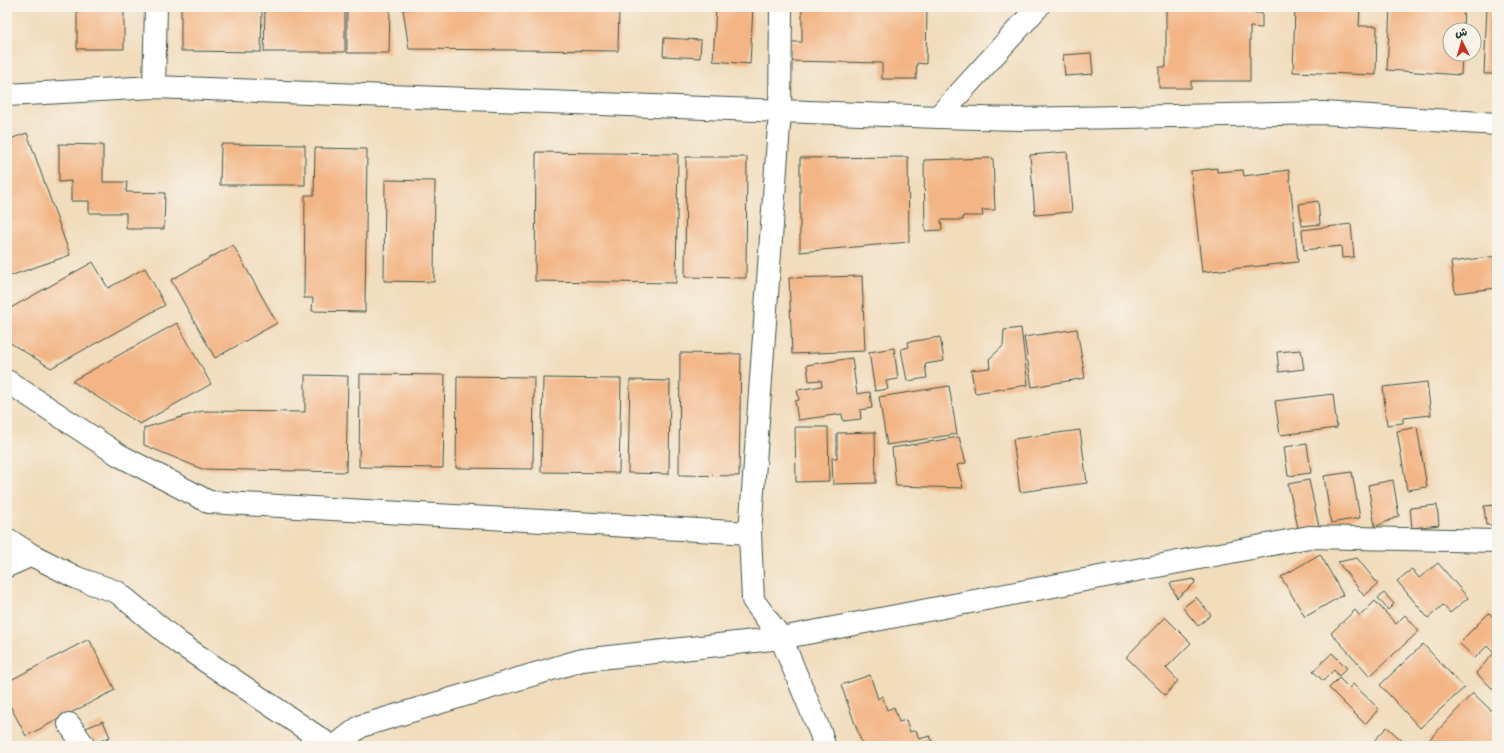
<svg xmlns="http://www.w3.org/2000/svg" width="1504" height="753" font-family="Mali,'Playpen Sans Arabic',sans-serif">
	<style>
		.building { fill: #f3b585 }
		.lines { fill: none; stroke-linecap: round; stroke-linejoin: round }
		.minor-casing { stroke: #3e5548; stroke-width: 24 }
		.minor { stroke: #fff; stroke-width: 22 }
	</style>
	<rect width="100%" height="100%" fill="#f7f3e8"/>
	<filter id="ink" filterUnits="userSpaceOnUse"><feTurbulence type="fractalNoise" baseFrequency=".025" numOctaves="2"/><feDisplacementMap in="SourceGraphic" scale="8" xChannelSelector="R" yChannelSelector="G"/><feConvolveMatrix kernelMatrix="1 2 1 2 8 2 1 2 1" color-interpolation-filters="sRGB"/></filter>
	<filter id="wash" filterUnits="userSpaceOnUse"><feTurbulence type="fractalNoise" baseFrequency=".012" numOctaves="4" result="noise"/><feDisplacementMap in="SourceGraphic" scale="16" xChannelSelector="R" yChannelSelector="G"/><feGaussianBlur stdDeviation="0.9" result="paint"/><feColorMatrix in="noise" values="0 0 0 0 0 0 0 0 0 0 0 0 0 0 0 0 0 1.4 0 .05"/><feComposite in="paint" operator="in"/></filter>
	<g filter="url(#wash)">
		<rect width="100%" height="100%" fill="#f1dcbc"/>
		<g id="blocks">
			<path class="building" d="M 77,7 L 124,7 L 124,49 L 77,49 Z
				M 181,7 L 262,7 L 261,52 L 181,51 Z
				M 265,7 L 345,7 L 345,52 L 264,52 Z
				M 347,7 L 390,7 L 389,53 L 347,53 Z
				M 424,7 L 619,7 L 618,51 L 409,49 L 403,10 Z
				M 716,7 L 753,7 L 750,64 L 713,61 Z
				M 802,7 L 927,7 L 926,64 L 917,63 L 916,79 L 882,79 L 882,63 L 790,61 L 790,42 L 802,42 Z
				M 1166,7 L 1250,7 L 1250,13 L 1262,13 L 1262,28 L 1250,27 L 1250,81 L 1191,81 L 1191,88 L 1159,88 L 1159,67 L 1166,67 Z
				M 1295,7 L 1360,7 L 1359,26 L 1377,26 L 1376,75 L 1293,72 Z
				M 1390,7 L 1464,7 L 1463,30 L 1450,30 L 1450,54 L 1462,54 L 1461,75 L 1387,70 Z
				M 1487,7 L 1497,7 L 1497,74 L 1484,74 Z
				M 664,38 L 701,40 L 700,58 L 663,56 Z
				M 1091,53 L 1093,74 L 1065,76 L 1063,55 Z
				M 27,133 L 70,255 L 7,277 L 7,140 Z
				M 59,144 L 103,145 L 103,182 L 127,182 L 126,192 L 165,193 L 164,229 L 126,229 L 126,213 L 89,213 L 89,201 L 71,201 L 71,181 L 59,182 Z
				M 221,144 L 305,145 L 305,185 L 220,185 Z
				M 315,148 L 367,149 L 365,312 L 312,311 L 313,298 L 304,298 L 305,195 L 314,195 Z
				M 536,152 L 678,154 L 676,283 L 535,281 Z
				M 1067,152 L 1072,212 L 1035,215 L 1030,155 Z
				M 686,157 L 747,157 L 746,278 L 685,277 Z
				M 908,157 L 909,242 L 800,252 L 800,158 Z
				M 993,158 L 995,210 L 982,210 L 983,216 L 963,216 L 963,220 L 941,220 L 942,230 L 925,231 L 924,160 Z
				M 1217,168 L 1217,172 L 1243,170 L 1244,176 L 1289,170 L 1298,262 L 1202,272 L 1191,171 Z
				M 385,180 L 435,181 L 434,282 L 384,281 Z
				M 1318,201 L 1320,224 L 1302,226 L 1299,204 Z
				M 1351,224 L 1354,257 L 1342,258 L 1341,246 L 1304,250 L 1302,230 Z
				M 233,245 L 277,323 L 215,358 L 171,280 Z
				M 1497,256 L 1497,288 L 1455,293 L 1451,262 Z
				M 93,262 L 108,288 L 145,268 L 165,305 L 51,368 L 7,341 L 7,310 Z
				M 862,276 L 865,351 L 792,354 L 789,278 Z
				M 177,323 L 211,384 L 140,424 L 72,381 Z
				M 1021,328 L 1028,385 L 975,393 L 971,370 L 990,368 L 989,359 L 1003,346 L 1004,330 Z
				M 1077,329 L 1085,378 L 1032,387 L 1024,337 Z
				M 940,337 L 944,361 L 925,364 L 927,378 L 907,381 L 901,349 L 909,347 L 908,342 Z
				M 894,348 L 898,379 L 886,381 L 888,389 L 875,391 L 869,352 Z
				M 1301,350 L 1304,369 L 1279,372 L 1277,352 Z
				M 680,353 L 741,354 L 739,476 L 679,475 Z
				M 852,358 L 857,394 L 870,392 L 872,408 L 860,410 L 861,419 L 843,421 L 842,414 L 798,420 L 795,401 L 799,400 L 797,390 L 822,386 L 821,380 L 809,381 L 807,365 Z
				M 360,374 L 445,375 L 443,468 L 359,467 Z
				M 305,375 L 348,376 L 346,472 L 202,469 L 144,445 L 144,428 L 202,411 L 305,412 Z
				M 457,376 L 534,377 L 533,469 L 456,468 Z
				M 543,378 L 621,379 L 619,473 L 541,472 Z
				M 630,380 L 670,381 L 669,474 L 628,473 Z
				M 1427,382 L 1431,415 L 1403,418 L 1403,423 L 1387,425 L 1383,387 Z
				M 949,386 L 957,434 L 887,445 L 879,397 Z
				M 1333,394 L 1337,428 L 1280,435 L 1275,401 Z
				M 795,427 L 828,427 L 829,481 L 796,482 Z
				M 1417,427 L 1427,487 L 1407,490 L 1397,431 Z
				M 1080,430 L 1087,483 L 1020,492 L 1013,439 Z
				M 875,432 L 876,483 L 833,484 L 832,458 L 837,458 L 837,433 Z
				M 959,437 L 966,463 L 957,465 L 963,488 L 896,486 L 892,448 Z
				M 1307,444 L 1311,473 L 1288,476 L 1284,447 Z
				M 1352,472 L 1360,518 L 1331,523 L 1324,476 Z
				M 1309,480 L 1319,527 L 1299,532 L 1288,484 Z
				M 1393,480 L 1399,516 L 1375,527 L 1368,485 Z
				M 1437,505 L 1439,525 L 1412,528 L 1410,508 Z
				M 1495,505 L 1497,525 L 1486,525 L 1484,506 Z
				M 1320,554 L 1343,595 L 1305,617 L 1281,577 Z
				M 1357,558 L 1378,584 L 1364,596 L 1338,562 Z
				M 1438,563 L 1468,598 L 1450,613 L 1443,605 L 1428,618 L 1397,581 L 1412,569 L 1419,578 Z
				M 1194,579 L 1195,583 L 1177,598 L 1170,583 Z
				M 1384,593 L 1394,604 L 1388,610 L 1378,598 Z
				M 1196,597 L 1211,615 L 1198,626 L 1183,608 Z
				M 1375,601 L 1396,624 L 1405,615 L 1419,631 L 1370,676 L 1331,633 L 1355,610 L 1360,616 Z
				M 1489,613 L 1497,621 L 1497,693 L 1476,673 L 1494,653 L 1487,646 L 1475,658 L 1459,643 Z
				M 1165,617 L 1191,643 L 1166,668 L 1178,681 L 1165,695 L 1126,657 Z
				M 89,639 L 115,690 L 26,736 L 7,700 L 7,682 Z
				M 1423,644 L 1464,688 L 1420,728 L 1380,685 Z
				M 1332,653 L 1347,668 L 1339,676 L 1334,670 L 1323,681 L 1313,671 Z
				M 870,675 L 878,699 L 882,696 L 887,710 L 894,707 L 899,722 L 906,720 L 910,732 L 916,730 L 919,739 L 930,736 L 933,746 L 863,746 L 841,685 Z
				M 1339,678 L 1349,688 L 1353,684 L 1379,709 L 1365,724 L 1329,688 Z
				M 1473,693 L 1497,716 L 1497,746 L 1433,746 L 1428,741 Z
				M 103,721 L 110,737 L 93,744 L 86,728 Z
				M 1387,727 L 1408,746 L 1369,746 Z"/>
		</g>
	</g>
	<g filter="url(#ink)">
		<use href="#blocks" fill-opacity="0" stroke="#3e5548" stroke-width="1"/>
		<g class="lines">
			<defs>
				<path id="minor" d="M 781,7 L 780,112 L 750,533 L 753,600 L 781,638 L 821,734 L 824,746
					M 154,87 L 156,7
					M 7,95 L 154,87 L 938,117 L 1019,119 L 1323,113 L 1497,124
					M 938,117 L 1038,7
					M 7,381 L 119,455 L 209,502 L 750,533
					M 7,539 L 32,555 L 77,578 L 117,592 L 179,643 L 331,746
					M 7,566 L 32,555
					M 69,724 L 84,746
					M 335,746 L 361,726 L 582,660 L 781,638 L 1309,537 L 1497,541"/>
			</defs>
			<use href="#minor" class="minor-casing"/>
			<use href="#minor" class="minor"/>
		</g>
	</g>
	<rect width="1504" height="753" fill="none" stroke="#f7f3e8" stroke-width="24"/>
	<g transform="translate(1462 42) rotate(355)"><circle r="19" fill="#f7f3e8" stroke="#a1aaa0"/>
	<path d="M0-3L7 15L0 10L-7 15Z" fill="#c8321e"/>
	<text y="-6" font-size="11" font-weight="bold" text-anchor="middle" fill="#1f3d34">ش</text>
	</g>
</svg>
